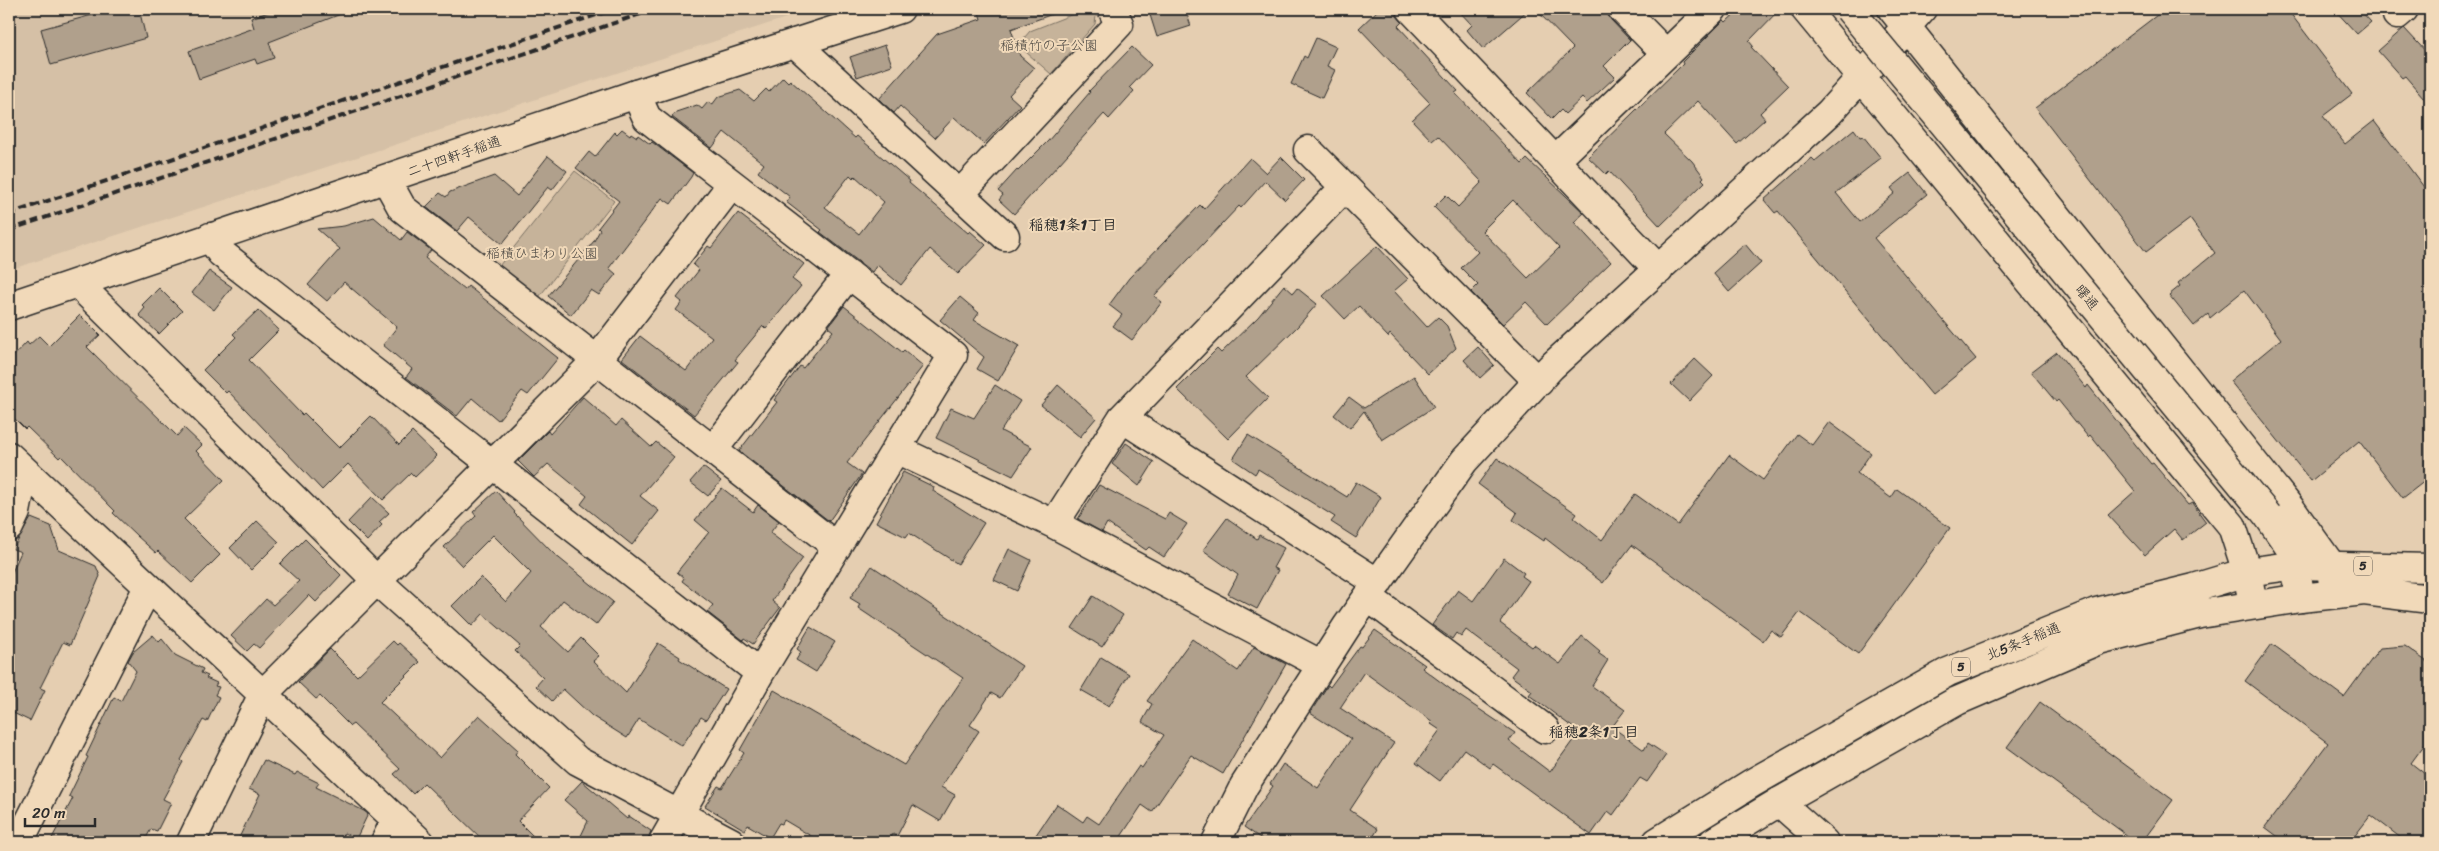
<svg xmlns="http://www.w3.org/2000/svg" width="2439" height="851" font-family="Sriracha,'Klee One',sans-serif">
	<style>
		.built { fill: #d5c0a6 }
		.green { fill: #c6b39a; stroke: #786f62 }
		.building { fill: #b0a08c; stroke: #2b2b2b; fill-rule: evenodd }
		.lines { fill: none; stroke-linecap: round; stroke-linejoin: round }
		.street-casing { stroke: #2b2b2b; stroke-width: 31 }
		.secondary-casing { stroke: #2b2b2b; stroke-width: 31 }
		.highway-casing { stroke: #2b2b2b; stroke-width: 31 }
		.street { stroke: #f1d9b9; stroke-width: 28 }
		.secondary { stroke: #f1d9b9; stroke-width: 28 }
		.highway { stroke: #f1d9b9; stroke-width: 28 }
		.rail { stroke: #2b2b2b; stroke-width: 4; stroke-dasharray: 8 4; stroke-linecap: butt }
		.secondary-bridge-casing { stroke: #2b2b2b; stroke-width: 31; stroke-linecap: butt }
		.secondary-bridge { stroke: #f1d9b9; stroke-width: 28 }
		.labels { text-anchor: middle; stroke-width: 4; stroke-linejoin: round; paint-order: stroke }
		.shield { fill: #f1d9b9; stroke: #665f56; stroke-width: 1 }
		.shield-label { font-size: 12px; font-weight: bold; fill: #2b2b2b }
		.park-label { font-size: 14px; fill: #4a4641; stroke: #f1d9b9 }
		.street-label { font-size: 14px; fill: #2b2b2b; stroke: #f1d9b9 }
		.neighbourhood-label { font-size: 15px; font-weight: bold; fill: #2b2b2b; stroke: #f1d9b9 }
	</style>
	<rect width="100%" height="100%" fill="#e5ceb1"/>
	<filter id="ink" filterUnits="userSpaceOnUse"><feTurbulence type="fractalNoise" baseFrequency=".02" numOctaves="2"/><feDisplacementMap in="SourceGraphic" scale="10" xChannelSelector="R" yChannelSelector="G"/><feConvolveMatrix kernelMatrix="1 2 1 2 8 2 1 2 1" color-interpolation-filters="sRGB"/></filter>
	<g filter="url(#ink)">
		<path class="built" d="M 9,9 L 814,9 L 9,270 Z"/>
		<path class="green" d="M 1086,9 L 1093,9 L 1096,16 L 1095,24 L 1051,74 L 1018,45 L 1030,31 Z
			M 575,171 L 614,201 L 539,297 L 499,266 Z"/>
		<path class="building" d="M 114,9 L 139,9 L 146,38 L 51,65 L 41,29 Z
			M 277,9 L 351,10 L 269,42 L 274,58 L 257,64 L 255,59 L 199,79 L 189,51 L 254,28 L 251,18 Z
			M 978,9 L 1060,9 L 1061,11 L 1011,29 L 1020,56 L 1034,68 L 1009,95 L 1020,105 L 984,144 L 954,117 L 935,138 L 900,106 L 894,113 L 879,99 L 937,34 L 981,19 Z
			M 1170,9 L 1185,9 L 1191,26 L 1157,37 L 1150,15 Z
			M 1379,9 L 1391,9 L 1402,22 L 1398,26 L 1458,91 L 1455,93 L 1522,164 L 1527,159 L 1584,213 L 1574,222 L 1611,262 L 1547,324 L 1526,302 L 1503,324 L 1471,292 L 1478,285 L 1461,268 L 1478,252 L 1434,207 L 1446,195 L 1458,207 L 1482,182 L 1438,136 L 1432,141 L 1412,120 L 1430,103 L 1359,28 ZM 1513,200 L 1559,248 L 1528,278 L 1482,231 Z
			M 1457,9 L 1529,9 L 1483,49 L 1467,30 L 1472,25 Z
			M 1535,9 L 1604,9 L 1611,20 L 1630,40 L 1604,66 L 1615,77 L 1587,103 L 1582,98 L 1565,114 L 1561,110 L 1552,119 L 1527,93 L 1573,48 Z
			M 1740,9 L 1780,9 L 1749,41 L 1753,46 L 1751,47 L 1788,86 L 1760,113 L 1765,119 L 1737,144 L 1698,101 L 1664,134 L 1692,161 L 1704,177 L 1702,179 L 1705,182 L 1660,226 L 1609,171 L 1606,174 L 1588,157 L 1683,64 L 1682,62 L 1724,20 L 1726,22 Z
			M 2165,9 L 2287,9 L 2352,94 L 2323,116 L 2345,144 L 2374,121 L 2430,195 L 2430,477 L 2403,498 L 2359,441 L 2311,481 L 2230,381 L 2281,339 L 2244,290 L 2210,318 L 2208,314 L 2194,326 L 2169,295 L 2180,286 L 2178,283 L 2215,253 L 2190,219 L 2146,252 L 2035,108 Z
			M 2334,9 L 2359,9 L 2371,22 L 2357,34 Z
			M 2404,28 L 2430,56 L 2430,105 L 2405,76 L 2402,78 L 2378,51 Z
			M 1316,38 L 1336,47 L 1327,66 L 1335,70 L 1322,98 L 1291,84 L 1304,56 L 1307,58 Z
			M 885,45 L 892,65 L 857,77 L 850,57 Z
			M 1132,47 L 1151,65 L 1130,87 L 1134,91 L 1109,119 L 1104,114 L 1014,214 L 999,200 L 1003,195 L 998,191 L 1017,170 L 1018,171 L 1048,141 L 1090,92 L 1089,91 Z
			M 783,77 L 788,82 L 790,80 L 855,138 L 857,136 L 910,181 L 909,183 L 968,233 L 970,231 L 986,245 L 958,274 L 930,249 L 901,285 L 877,265 L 872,272 L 820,232 L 822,230 L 786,202 L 790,197 L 758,172 L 764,164 L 724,132 L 712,148 L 672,117 L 676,112 L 697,105 L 702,109 L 708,102 L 712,105 L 718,97 L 740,90 L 754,101 L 766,89 L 769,92 ZM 850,175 L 853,178 L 855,176 L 884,202 L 859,234 L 825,207 Z
			M 622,129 L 630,135 L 631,133 L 637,137 L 638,135 L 650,144 L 652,142 L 693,173 L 691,177 L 671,204 L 662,198 L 609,268 L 616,274 L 599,295 L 591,290 L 571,315 L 548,296 L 594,241 L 600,230 L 598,228 L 619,201 L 576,168 L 589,152 L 595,157 L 615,132 L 617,134 Z
			M 1854,129 L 1860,137 L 1863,136 L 1881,158 L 1836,193 L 1860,222 L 1895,193 L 1891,188 L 1910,173 L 1927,194 L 1874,238 L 1976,359 L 1932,395 L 1778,211 L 1775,213 L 1764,200 L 1812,158 L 1815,161 Z
			M 548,156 L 567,171 L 552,190 L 548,187 L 502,244 L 469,217 L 457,231 L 426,207 L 440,193 L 446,197 L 450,192 L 494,176 L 517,196 Z
			M 1281,157 L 1304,180 L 1285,200 L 1265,181 L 1241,208 L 1239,206 L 1154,296 L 1162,302 L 1132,340 L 1113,326 L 1122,315 L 1109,305 L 1129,278 L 1200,205 L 1204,209 L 1250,158 L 1266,173 Z
			M 738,213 L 804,264 L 792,279 L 801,286 L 766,329 L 763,326 L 735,360 L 738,362 L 694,415 L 622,359 L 640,336 L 686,371 L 712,337 L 676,310 L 682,302 L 677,298 L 699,270 L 693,265 L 708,246 L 711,248 Z
			M 374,217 L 401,240 L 407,232 L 431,250 L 425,258 L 465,290 L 468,286 L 558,358 L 528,395 L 522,391 L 498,420 L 472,398 L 457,416 L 406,377 L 412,369 L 383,345 L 397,327 L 344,282 L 327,301 L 308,285 L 340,249 L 317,229 L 344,226 Z
			M 1745,244 L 1761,263 L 1729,292 L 1713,273 Z
			M 1377,246 L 1408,279 L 1394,291 L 1427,327 L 1438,317 L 1447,326 L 1456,348 L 1428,374 L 1390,334 L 1388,337 L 1359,306 L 1345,319 L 1323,296 Z
			M 209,271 L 232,287 L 214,310 L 192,293 Z
			M 1284,285 L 1293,293 L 1297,288 L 1317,304 L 1298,326 L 1246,377 L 1268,398 L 1228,439 L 1177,389 L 1217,349 L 1221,353 L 1258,317 Z
			M 159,288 L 182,311 L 159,334 L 139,315 L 145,308 L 142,305 Z
			M 960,297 L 979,313 L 974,320 L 1019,346 L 998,381 L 977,369 L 984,357 L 940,320 Z
			M 844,306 L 902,352 L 904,350 L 923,366 L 847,463 L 862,474 L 829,521 L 739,451 L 777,402 L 774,400 L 800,366 L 803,368 L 833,331 L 828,327 Z
			M 258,310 L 279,330 L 249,360 L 302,415 L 304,413 L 339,448 L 371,416 L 399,445 L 412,432 L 437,456 L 415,477 L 411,473 L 383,500 L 348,464 L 322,490 L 228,391 L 226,393 L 203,370 L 236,337 L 233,334 Z
			M 80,315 L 100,335 L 87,347 L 177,436 L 184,428 L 202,445 L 196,451 L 224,480 L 184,519 L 220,555 L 192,583 L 158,551 L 156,553 L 137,536 L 113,513 L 115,511 L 61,456 L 59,458 L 27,427 L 25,429 L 9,413 L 9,361 L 27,342 L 29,345 L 39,336 L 49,346 Z
			M 1478,347 L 1494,365 L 1480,378 L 1464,360 Z
			M 2057,352 L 2086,388 L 2088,385 L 2151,464 L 2153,463 L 2188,505 L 2192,503 L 2206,522 L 2183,540 L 2174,529 L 2145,555 L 2108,515 L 2135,491 L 2090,435 L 2088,437 L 2058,400 L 2056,402 L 2031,372 Z
			M 1695,359 L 1713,376 L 1689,401 L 1671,384 Z
			M 1414,376 L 1434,407 L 1382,440 L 1364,411 L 1350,428 L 1334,415 L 1349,397 L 1364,408 Z
			M 995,385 L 1020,401 L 1001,431 L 1032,447 L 1013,476 L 936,438 L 951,408 L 974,418 Z
			M 1058,385 L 1096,418 L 1080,437 L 1041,405 Z
			M 583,397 L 616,426 L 621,420 L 651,447 L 656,442 L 674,457 L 640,496 L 659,511 L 632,545 L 581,504 L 587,496 L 548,464 L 534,477 L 518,461 L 548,431 L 550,434 Z
			M 1829,422 L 1871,453 L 1857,473 L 1891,498 L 1897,489 L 1950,528 L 1858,654 L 1800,612 L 1781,637 L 1771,630 L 1763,641 L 1632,545 L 1603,583 L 1545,538 L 1544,541 L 1513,520 L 1517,513 L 1478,484 L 1497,458 L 1577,514 L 1574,518 L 1602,540 L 1635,494 L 1678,525 L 1729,455 L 1763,480 L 1797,434 L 1812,445 Z
			M 1248,435 L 1347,497 L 1356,482 L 1381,497 L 1356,538 L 1331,522 L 1335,517 L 1258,469 L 1255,474 L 1233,459 Z
			M 1126,443 L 1154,462 L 1139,486 L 1112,464 Z
			M 703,467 L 721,481 L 708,496 L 690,482 Z
			M 903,472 L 934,487 L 933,491 L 984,523 L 958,564 L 909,533 L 906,537 L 876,522 Z
			M 1099,485 L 1165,519 L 1169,513 L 1187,524 L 1164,557 L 1149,547 L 1146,550 L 1107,523 L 1102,532 L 1078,519 Z
			M 722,488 L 753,512 L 758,505 L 779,521 L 770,533 L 803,558 L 772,601 L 780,608 L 753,644 L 744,638 L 743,640 L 707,612 L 713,605 L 682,581 L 684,578 L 677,572 L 709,532 L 695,520 Z
			M 496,491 L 515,512 L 514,513 L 554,554 L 613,602 L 596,625 L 563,600 L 541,627 L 568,652 L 581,638 L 599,656 L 593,661 L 626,693 L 658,643 L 680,657 L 679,659 L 726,689 L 706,720 L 701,717 L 682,746 L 639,719 L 627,738 L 592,716 L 563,689 L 552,701 L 536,686 L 543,678 L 515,651 L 520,646 L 483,614 L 472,626 L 452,606 L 481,577 L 506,602 L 531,573 L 493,535 L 462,566 L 444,547 L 476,516 L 473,512 Z
			M 372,497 L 389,513 L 379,522 L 382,525 L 367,541 L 348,522 Z
			M 31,518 L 51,526 L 59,550 L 96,566 L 100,576 L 70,645 L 63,642 L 40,688 L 45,690 L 30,721 L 9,711 L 9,579 L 21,552 L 13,549 Z
			M 1227,518 L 1257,539 L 1259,535 L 1284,548 L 1273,568 L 1278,570 L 1257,609 L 1228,594 L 1238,575 L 1203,550 Z
			M 257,521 L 279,542 L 251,570 L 230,548 Z
			M 305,539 L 341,575 L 316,602 L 309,595 L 259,648 L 254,644 L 247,651 L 231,636 L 266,599 L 273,605 L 299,581 L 280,564 Z
			M 1009,549 L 1031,560 L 1017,591 L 994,580 Z
			M 1504,558 L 1524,573 L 1522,576 L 1529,581 L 1500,623 L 1532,647 L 1534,645 L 1560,664 L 1582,636 L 1600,651 L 1598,653 L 1608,660 L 1592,686 L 1625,710 L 1612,727 L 1644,750 L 1648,743 L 1666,755 L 1647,782 L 1640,778 L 1613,815 L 1608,811 L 1591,835 L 1493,764 L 1490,768 L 1464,749 L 1440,781 L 1416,763 L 1440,730 L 1431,724 L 1433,722 L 1364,672 L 1340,708 L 1394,743 L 1350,810 L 1378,829 L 1370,842 L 1266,842 L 1244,827 L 1273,786 L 1270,784 L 1283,764 L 1318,788 L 1351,739 L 1310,713 L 1328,685 L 1330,687 L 1360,646 L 1362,647 L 1375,630 L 1425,665 L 1422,668 L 1461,697 L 1515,733 L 1509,741 L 1550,772 L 1579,732 L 1529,695 L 1532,691 L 1511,676 L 1517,668 L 1466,630 L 1461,637 L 1456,633 L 1452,639 L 1432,625 L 1458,590 L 1473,601 Z
			M 872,566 L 1022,666 L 1000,698 L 991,693 L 970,725 L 979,731 L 941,787 L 955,795 L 940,821 L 913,805 L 897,836 L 893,834 L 889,842 L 821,842 L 784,820 L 782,824 L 779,823 L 770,838 L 748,825 L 745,830 L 705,806 L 718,786 L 722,788 L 744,753 L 740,750 L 774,690 L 904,765 L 963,678 L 858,608 L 860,604 L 850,598 Z
			M 1093,596 L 1123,615 L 1102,647 L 1072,628 Z
			M 810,627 L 835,642 L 816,672 L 796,660 L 801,652 L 797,649 Z
			M 153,635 L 159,642 L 162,639 L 175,655 L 203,669 L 201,673 L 208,676 L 206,678 L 217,683 L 215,686 L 219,687 L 215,695 L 219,697 L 207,722 L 203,720 L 181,760 L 183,762 L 163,799 L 171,803 L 157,831 L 151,829 L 144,842 L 50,842 L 73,798 L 69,796 L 88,757 L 86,756 L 114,697 L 121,701 L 136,671 L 128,661 L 133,652 Z
			M 1192,639 L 1238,671 L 1254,647 L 1286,664 L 1223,774 L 1191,755 L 1152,812 L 1142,805 L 1120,838 L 1126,842 L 1031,842 L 1057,804 L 1083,822 L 1087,816 L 1099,824 L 1139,766 L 1142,768 L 1164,735 L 1142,722 L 1152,704 L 1147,701 Z
			M 393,641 L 397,645 L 399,643 L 420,662 L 380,702 L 440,758 L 479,715 L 518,750 L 515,754 L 549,788 L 518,821 L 539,842 L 485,842 L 424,783 L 413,794 L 394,774 L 400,769 L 353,724 L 350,726 L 320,696 L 316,699 L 298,682 L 330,649 L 357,676 Z
			M 2272,644 L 2344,697 L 2380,648 L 2405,646 L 2430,664 L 2430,737 L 2411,763 L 2430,778 L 2430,842 L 2406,842 L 2371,815 L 2350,842 L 2285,842 L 2265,827 L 2328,743 L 2245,681 Z
			M 1101,657 L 1129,674 L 1109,706 L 1081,690 Z
			M 2040,702 L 2173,800 L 2142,842 L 2136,842 L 2007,747 Z
			M 264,760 L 295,775 L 297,772 L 319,783 L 316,787 L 364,811 L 368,814 L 356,839 L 344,833 L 340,842 L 237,842 L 260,794 L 249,789 Z
			M 582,781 L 627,819 L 629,816 L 651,831 L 647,842 L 578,842 L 588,821 L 564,800 Z"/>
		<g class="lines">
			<defs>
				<path id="street" d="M 1411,9 L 1659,270
					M 1622,9 L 1666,54
					M 1805,9 L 2232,526 L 2247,572 L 2253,604
					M 1892,9 L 2291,509 L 2331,565 L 2333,585
					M 2397,15 L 2404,9
					M 795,43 L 1005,236
					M 636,94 L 647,118 L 953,355 L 760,673 L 663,842
					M 1308,150 L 1539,382
					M 1555,161 L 1713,9
					M 386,179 L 402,208 L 837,547
					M 960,194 L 1119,24 L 1112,9
					M 210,237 L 221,253 L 760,673
					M 78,284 L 376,580 L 578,761 L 731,842
					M 1122,418 L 1378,583
					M 896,449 L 1054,524 L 1322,665
					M 713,450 L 849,274
					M 9,456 L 420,842
					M 1054,524 L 1122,418 L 1345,187
					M 9,527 L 16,512 L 24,471
					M 1368,597 L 1545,729
					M 1779,802 L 1824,842
					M 19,842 L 148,587
					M 191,842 L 263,694 L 597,360 L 732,184
					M 385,842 L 396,819
					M 1216,842 L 1244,786 L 1347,626 L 1464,461 L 1551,367 L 1829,113 L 1922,9"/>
				<path id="secondary" d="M 9,306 L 636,94 L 900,9
					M 2268,516 L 2292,551 L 2301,598"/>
				<path id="highway" d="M 1657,842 L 1752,783 L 1948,672 L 2096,612 L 2194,588 L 2247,572 L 2296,565 L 2430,568
					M 1713,842 L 1779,802 L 1957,701 L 2099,640 L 2200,614 L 2301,598 L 2364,591 L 2430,599"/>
			</defs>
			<use href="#street" class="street-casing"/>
			<use href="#secondary" class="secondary-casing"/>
			<use href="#highway" class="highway-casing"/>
			<use href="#street" class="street"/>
			<use href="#secondary" class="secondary"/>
			<use href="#highway" class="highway"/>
			<path class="rail" d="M 9,214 L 614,9
				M 9,230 L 655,9"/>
			<defs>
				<path id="secondary-bridge" d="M 1849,9 L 2268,516"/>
			</defs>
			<use href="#secondary-bridge" class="secondary-bridge-casing"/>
			<use href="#secondary-bridge" class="secondary-bridge"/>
		</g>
	</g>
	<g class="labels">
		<g class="shield">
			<rect x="2354" y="556.5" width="18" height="19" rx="4"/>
			<rect x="1952" y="657.5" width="18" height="19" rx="4"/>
		</g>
		<g class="shield-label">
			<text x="2363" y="570">5</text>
			<text x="1961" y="671">5</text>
		</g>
		<g class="park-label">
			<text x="1049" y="50">稲積竹の子公園</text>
			<text x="542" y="258">稲積ひまわり公園</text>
		</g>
		<g class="street-label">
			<text transform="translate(454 156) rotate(-19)" y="5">二十四軒手稲通</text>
			<text transform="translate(2087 297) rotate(50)" y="5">曙通</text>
			<text transform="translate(2023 641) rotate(-22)" y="5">北5条手稲通</text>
		</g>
		<g class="neighbourhood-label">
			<text x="1073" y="230">稲穂1条1丁目</text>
			<text x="1594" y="737">稲穂2条1丁目</text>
		</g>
	</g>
	<rect width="2439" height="851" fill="none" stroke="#f1d9b9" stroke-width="30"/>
	<rect x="15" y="15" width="2409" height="821" fill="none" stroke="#2b2b2b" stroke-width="2" filter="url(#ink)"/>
	<path d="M25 818v8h70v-8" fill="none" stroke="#2b2b2b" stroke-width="2.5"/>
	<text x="32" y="818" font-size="15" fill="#2b2b2b" stroke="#f1d9b9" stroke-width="4" paint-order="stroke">20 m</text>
</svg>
